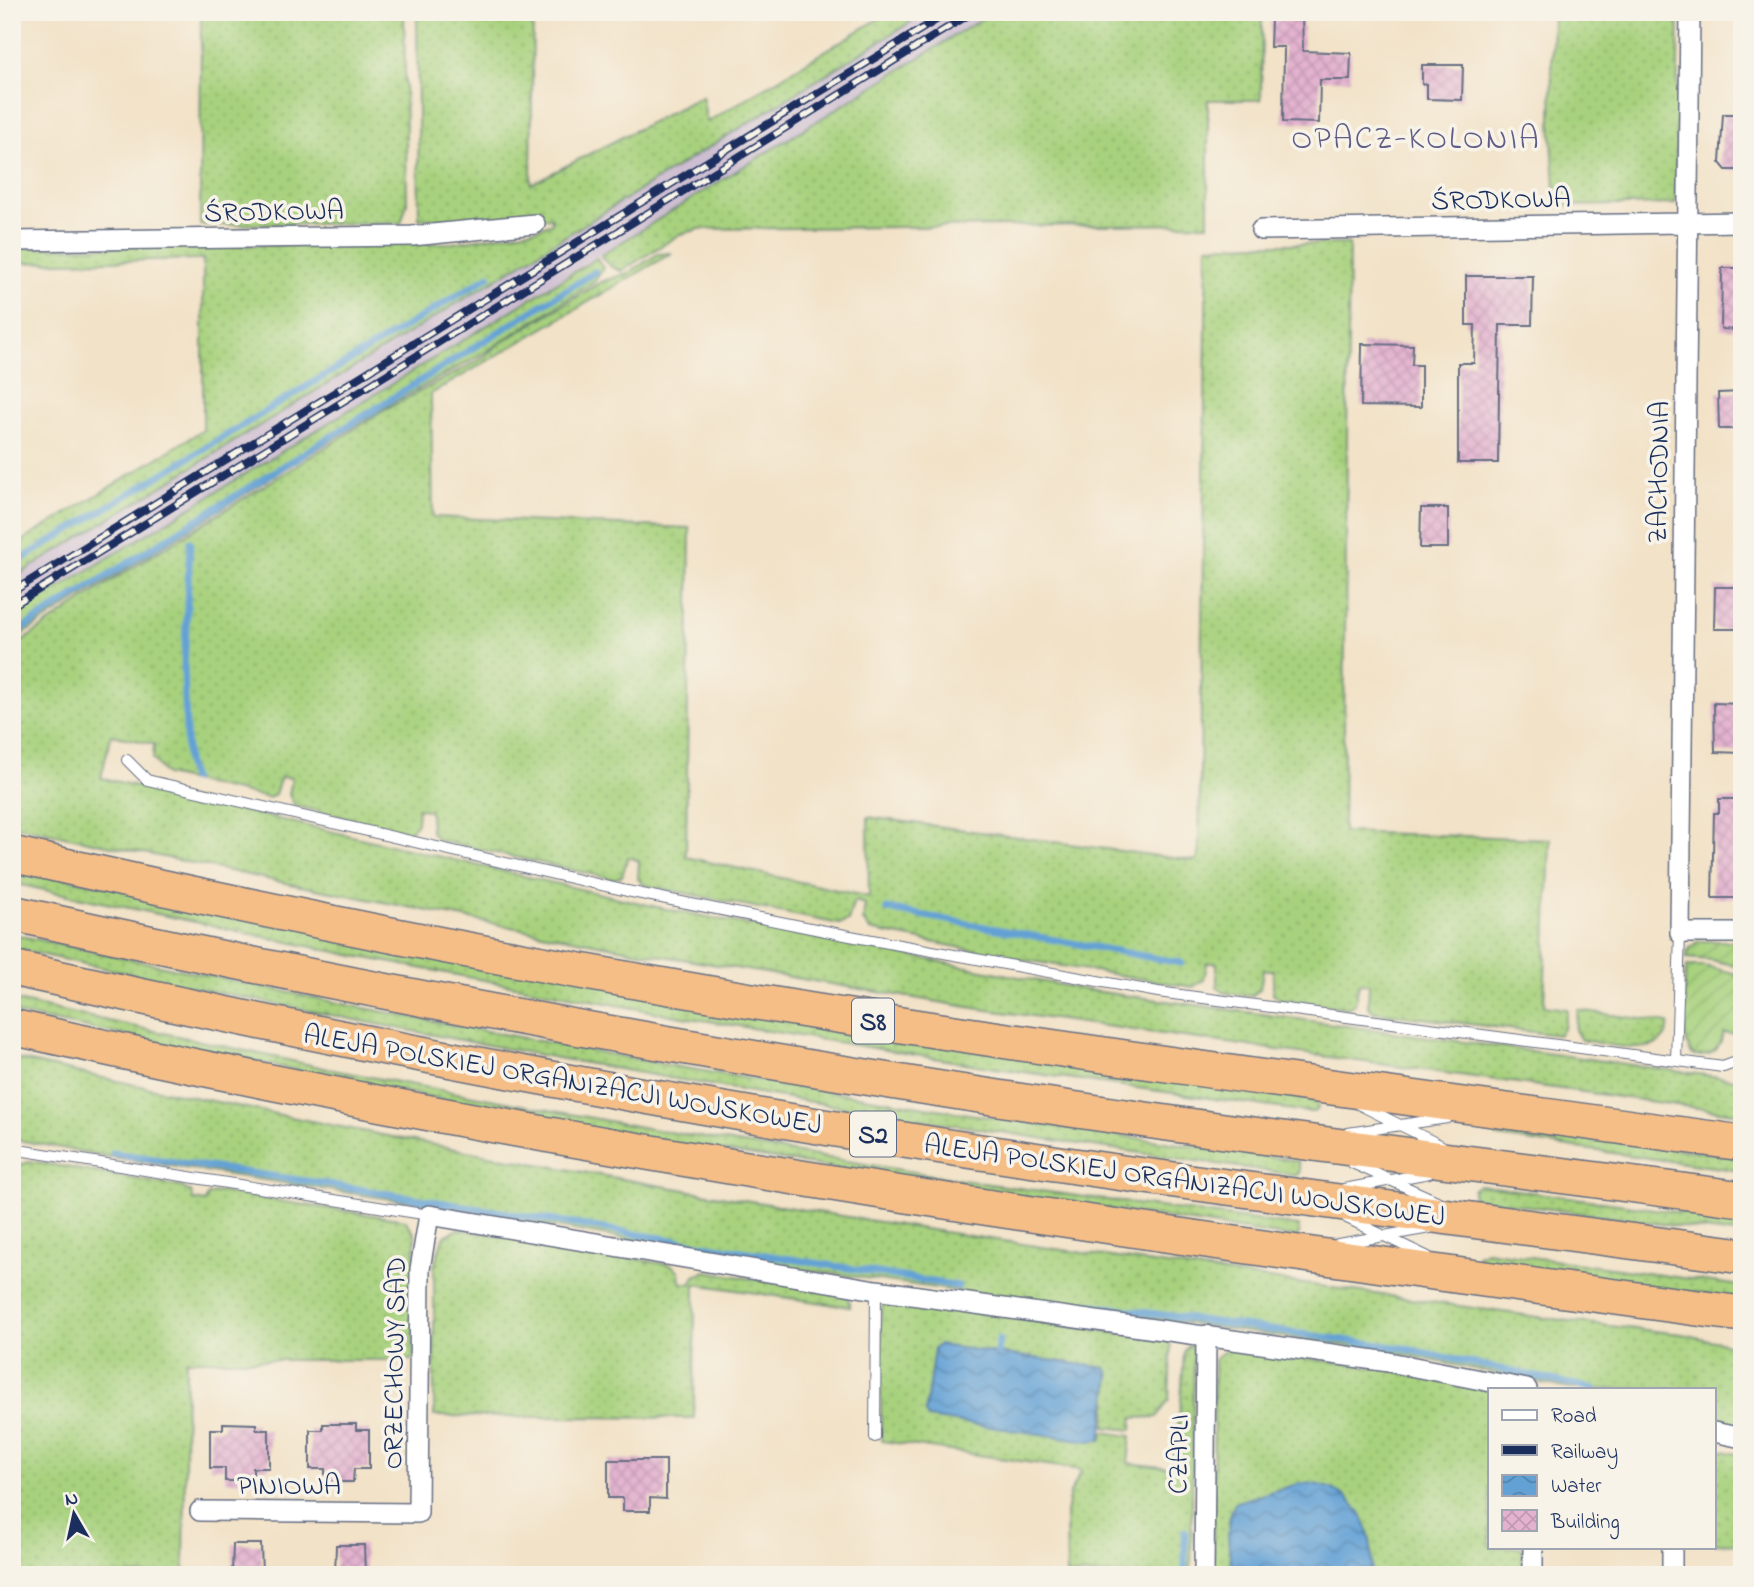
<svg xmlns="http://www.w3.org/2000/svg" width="1754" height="1587" font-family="'Indie Flower',sans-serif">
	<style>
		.railway { fill: #cebed1 }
		.grass { fill: url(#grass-dots); stroke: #61806e; stroke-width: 2 }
		.garden { fill: url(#garden-furrows); stroke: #61806e; stroke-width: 2 }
		.water { fill: url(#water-waves); stroke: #3f689a; stroke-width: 2 }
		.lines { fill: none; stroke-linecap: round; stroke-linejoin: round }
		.stream { stroke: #63a1d5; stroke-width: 7 }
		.building { fill: url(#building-cross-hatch) }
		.service-casing { stroke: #666e83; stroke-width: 12 }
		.minor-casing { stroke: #666e83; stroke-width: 22 }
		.motorway-casing { stroke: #666e83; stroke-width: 38 }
		.service { stroke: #fff; stroke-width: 10 }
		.minor { stroke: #fff; stroke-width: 19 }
		.motorway { stroke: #f5be86; stroke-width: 35 }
		.rail-casing { stroke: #1b2f5e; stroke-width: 8 }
		.rail { stroke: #f7f3e8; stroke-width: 5; stroke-dasharray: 16; stroke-linecap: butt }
		.labels { text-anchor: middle; stroke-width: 7; stroke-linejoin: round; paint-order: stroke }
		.shield { fill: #f7f3e8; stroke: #5d6a87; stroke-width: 2 }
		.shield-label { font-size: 26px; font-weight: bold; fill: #1b2f5e }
		.street-label { font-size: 28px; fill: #1b2f5e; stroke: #f7f3e8 }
		.quarter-label { font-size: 32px; letter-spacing: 2px; fill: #615d86; stroke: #f7f3e8 }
	</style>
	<defs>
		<pattern id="grass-dots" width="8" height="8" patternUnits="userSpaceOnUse" patternTransform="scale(1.75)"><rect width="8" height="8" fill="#a7d17d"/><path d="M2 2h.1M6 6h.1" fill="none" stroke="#8fb46e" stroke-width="1.8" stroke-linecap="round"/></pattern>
		<pattern id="garden-furrows" width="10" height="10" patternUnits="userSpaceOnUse" patternTransform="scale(1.75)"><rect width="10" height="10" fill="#a7d17d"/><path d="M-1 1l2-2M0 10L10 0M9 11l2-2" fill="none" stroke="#8fb46e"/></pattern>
		<pattern id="water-waves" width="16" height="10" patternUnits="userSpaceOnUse" patternTransform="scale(1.75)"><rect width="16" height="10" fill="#63a1d5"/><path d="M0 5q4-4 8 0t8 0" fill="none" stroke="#5184b0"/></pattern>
		<pattern id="building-cross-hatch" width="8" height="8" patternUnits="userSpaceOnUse" patternTransform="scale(1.75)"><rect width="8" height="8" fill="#e3b2cf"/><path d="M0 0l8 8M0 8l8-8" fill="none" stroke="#c299b4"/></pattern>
	</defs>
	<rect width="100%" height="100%" fill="#f7f3e8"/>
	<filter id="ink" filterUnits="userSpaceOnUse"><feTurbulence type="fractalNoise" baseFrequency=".0143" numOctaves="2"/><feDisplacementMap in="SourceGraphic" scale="14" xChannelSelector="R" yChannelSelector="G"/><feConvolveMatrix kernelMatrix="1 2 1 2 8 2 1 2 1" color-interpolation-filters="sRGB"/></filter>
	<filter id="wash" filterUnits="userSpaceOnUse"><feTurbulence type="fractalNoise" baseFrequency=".00686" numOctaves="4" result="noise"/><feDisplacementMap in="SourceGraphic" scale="28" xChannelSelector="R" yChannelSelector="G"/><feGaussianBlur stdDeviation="1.57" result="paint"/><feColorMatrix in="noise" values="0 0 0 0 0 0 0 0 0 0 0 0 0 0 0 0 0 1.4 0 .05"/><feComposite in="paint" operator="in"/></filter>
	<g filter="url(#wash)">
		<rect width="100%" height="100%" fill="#f2e2c7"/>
		<path class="railway" d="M 927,12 L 993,12 L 12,617 L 12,579 Z"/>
		<path class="grass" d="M 201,12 L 404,12 L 407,204 L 401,223 L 200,225 Z
			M 417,12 L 533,12 L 531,184 L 702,96 L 707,122 L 890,12 L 927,12 L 12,579 L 12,547 L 203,430 L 203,259 L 12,263 L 12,248 L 453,243 L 536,229 L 552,223 L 552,218 L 419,219 Z
			M 993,12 L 1262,12 L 1261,100 L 1208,100 L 1208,224 L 699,229 L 679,235 L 621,271 L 610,266 L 601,255 Z
			M 1553,12 L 1679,12 L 1675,204 L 1556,206 L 1551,121 Z
			M 1255,244 L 1349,244 L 1343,832 L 1550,839 L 1544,1006 L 1567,1009 L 1564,1028 L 1558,1035 L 1374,1012 L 1368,1006 L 1369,984 L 1359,983 L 1355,1004 L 1348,1008 L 1280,999 L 1273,993 L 1273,970 L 1263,970 L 1260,989 L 1252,996 L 1225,993 L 1217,987 L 1217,963 L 1207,963 L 1204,980 L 1193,987 L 1019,959 L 870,930 L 863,920 L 865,904 L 854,901 L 848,921 L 839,924 L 644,885 L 638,879 L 639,861 L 628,857 L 622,876 L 613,879 L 438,840 L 431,832 L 430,811 L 418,808 L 417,823 L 409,832 L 295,806 L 289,795 L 292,778 L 281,777 L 275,794 L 268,798 L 166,775 L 153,759 L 154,744 L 111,735 L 101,778 L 666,909 L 1086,990 L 1742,1080 L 1742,1114 L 980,1009 L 640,952 L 290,884 L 12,825 L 12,648 L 105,585 L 390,407 L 478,361 L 499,344 L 601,282 L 628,273 L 658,254 L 672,253 L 431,394 L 433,517 L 690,528 L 686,857 L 869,897 L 868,817 L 1195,861 L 1199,856 L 1207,246 Z
			M 597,258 L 603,268 L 594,282 L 479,356 L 398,400 L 286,468 L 12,641 L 12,617 Z
			M 12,869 L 1316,1101 L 1318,1109 L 1313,1112 L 1300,1111 L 989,1067 L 671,1015 L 355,956 L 40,889 L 12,883 Z
			M 12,934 L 353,1006 L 679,1067 L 962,1113 L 1298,1161 L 1300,1171 L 1297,1175 C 866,1116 437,1043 12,948 Z
			M 12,1000 L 338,1071 L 657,1130 L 975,1182 L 1299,1226 L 1298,1238 L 635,1138 L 12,1013 Z
			M 1578,1010 L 1669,1023 C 1667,1064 1606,1043 1581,1040 L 1575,1030 Z
			M 12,1058 C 428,1151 847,1222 1269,1279 C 1407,1298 1544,1320 1682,1334 L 1742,1347 L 1742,1428 L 1714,1422 L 1714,1389 L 1570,1389 L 1397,1353 L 801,1269 L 423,1204 L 111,1157 L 12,1139 Z
			M 1498,1126 L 1742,1157 L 1742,1171 L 1497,1137 Z
			M 31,1161 L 181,1187 L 191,1192 L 193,1200 L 205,1202 L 208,1195 L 219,1192 L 405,1220 L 415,1234 L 413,1360 L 186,1360 L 184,1575 L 12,1575 L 12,1168 Z
			M 1479,1185 L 1742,1221 L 1742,1235 L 1477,1199 L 1473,1197 L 1473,1190 Z
			M 458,1229 L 671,1265 L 679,1271 L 680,1282 L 691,1284 L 695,1276 L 706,1271 L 842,1294 L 848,1298 L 850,1307 L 695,1284 L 694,1418 L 434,1416 L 434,1267 L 443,1237 Z
			M 1486,1251 L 1742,1286 L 1742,1299 L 1478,1263 L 1477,1255 Z
			M 892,1301 L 1167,1340 L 1171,1346 L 1169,1400 L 1157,1417 L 1133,1418 L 1132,1430 L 1105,1427 L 1110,1375 L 1106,1368 L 938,1345 L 1101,1440 L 1104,1432 L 1131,1436 L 1128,1463 L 1171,1468 L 1181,1402 L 1184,1352 L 1189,1344 L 1194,1352 L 1191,1575 L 1067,1575 L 1066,1513 L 1070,1493 L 1082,1470 L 881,1441 L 881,1312 L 883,1305 Z
			M 1228,1348 L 1379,1368 L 1490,1390 L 1490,1547 L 1523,1547 L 1522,1575 L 1213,1575 L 1214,1360 Z
			M 1714,1449 L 1742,1455 L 1742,1544 L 1714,1543 Z"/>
		<path class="garden" d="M 1698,941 L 1742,941 L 1742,967 L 1711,960 L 1686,958 L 1689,949 Z
			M 1686,966 L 1704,966 L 1742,975 L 1742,1035 L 1724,1033 C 1720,1049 1711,1059 1693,1055 C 1679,1042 1685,986 1686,966 Z"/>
		<path class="water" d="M 938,1345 L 1106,1368 L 1110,1375 L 1101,1440 L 1088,1441 L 928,1418 L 925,1413 L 934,1349 Z
			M 1301,1483 C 1355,1484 1376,1524 1371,1575 L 1233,1575 C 1229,1555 1223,1519 1236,1502 Z"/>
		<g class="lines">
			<path class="stream" d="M 190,542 L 184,667 L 187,762 L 192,779
				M 12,565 L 489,276
				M 12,635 L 595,272
				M 887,909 L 1181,963
				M 113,1153 L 327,1184 L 958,1286
				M 1091,1305 L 1402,1348 L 1594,1389
				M 998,1352 L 999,1340
				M 1185,1531 L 1185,1575"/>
		</g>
		<g id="blocks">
			<path class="building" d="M 1285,12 L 1302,12 L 1303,51 L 1351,53 L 1350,80 L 1320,80 L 1319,123 L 1283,122 L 1284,47 L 1270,47 L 1271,20 L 1285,20 Z
				M 1422,65 L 1463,65 L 1462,100 L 1427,99 L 1427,84 L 1422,84 Z
				M 1723,114 L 1742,114 L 1742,170 L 1726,170 L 1720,163 Z
				M 1722,268 L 1742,268 L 1742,330 L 1721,329 Z
				M 1466,276 L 1533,276 L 1532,325 L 1500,325 L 1498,463 L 1458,463 L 1458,363 L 1474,363 L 1475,325 L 1466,325 Z
				M 1362,344 L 1413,345 L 1412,365 L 1421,365 L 1421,407 L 1361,406 Z
				M 1742,392 L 1742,429 L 1719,429 L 1718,393 Z
				M 1421,508 L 1448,508 L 1448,548 L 1420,548 Z
				M 1715,587 L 1742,587 L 1742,629 L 1714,629 Z
				M 1714,703 L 1742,704 L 1742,753 L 1715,752 Z
				M 1719,799 L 1742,799 L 1742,898 L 1712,898 L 1714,813 L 1719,813 Z
				M 223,1423 L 256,1424 L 256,1430 L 269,1430 L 269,1468 L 253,1468 L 253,1481 L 225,1481 L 225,1468 L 210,1468 L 210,1429 L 223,1429 Z
				M 323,1424 L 356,1424 L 356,1430 L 369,1430 L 369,1469 L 354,1469 L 353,1482 L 325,1482 L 325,1469 L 310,1469 L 310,1430 L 323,1430 Z
				M 608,1460 L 666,1460 L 666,1499 L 650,1498 L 650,1511 L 623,1511 L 623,1498 L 608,1498 Z
				M 233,1544 L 261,1544 L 262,1575 L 232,1575 Z
				M 336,1545 L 364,1545 L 365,1575 L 335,1575 Z"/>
		</g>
	</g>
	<g filter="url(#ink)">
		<use href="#blocks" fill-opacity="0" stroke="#666e83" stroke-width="2"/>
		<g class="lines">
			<defs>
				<path id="service" d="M 127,760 L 147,780 L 627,891 L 850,936 L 1158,992 L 1723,1067 L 1742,1060
					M 1676,1061 L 1680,933
					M 1358,1104 L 1442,1146
					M 1348,1133 L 1447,1118
					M 12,1149 L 429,1215
					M 1352,1163 L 1437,1201
					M 1344,1189 L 1429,1173
					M 1347,1218 L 1428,1257
					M 1338,1244 L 1430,1228
					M 875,1437 L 876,1290"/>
				<path id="minor" d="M 1690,12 L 1680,933 L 1742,933
					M 1261,230 L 1742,222
					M 12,241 L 412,236 L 535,224
					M 1714,1432 L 1742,1438
					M 200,1511 L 418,1513 L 420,1269 L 429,1215 L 876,1290 L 1389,1362 L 1527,1389
					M 1204,1575 L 1206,1335
					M 1533,1575 L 1533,1547
					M 1672,1575 L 1672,1547"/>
				<path id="motorway" d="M 12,854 C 296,919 581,975 869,1020 C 1159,1065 1451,1103 1742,1143
					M 12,913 C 385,997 761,1064 1139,1119 C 1339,1148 1541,1172 1742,1199
					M 12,968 C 382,1051 755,1121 1130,1174 C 1334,1203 1538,1228 1742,1256
					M 12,1027 C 583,1156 1162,1236 1742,1314"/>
			</defs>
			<use href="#service" class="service-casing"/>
			<use href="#minor" class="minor-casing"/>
			<use href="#motorway" class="motorway-casing"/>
			<use href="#service" class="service"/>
			<use href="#minor" class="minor"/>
			<use href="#motorway" class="motorway"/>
			<defs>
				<path id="rail" d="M 12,592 L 949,12
					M 12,606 L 973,12"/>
			</defs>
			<use href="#rail" class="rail-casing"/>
			<use href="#rail" class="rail"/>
		</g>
	</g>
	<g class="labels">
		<g class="shield">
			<rect x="852" y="998.5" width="42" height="45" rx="5"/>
			<rect x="850" y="1111.5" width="46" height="45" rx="5"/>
		</g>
		<g class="shield-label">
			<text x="873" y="1030">S8</text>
			<text x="873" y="1143">S2</text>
		</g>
		<g class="street-label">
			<text transform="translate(1501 198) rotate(-1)" y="10">ŚRODKOWA</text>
			<text transform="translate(274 210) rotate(-1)" y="10">ŚRODKOWA</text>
			<text transform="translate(1657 472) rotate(-89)" y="10">ZACHODNIA</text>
			<text transform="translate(563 1078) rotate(10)" y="10">ALEJA POLSKIEJ ORGANIZACJI WOJSKOWEJ</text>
			<text transform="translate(1185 1179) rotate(8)" y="10">ALEJA POLSKIEJ ORGANIZACJI WOJSKOWEJ</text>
			<text transform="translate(393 1363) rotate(-89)" y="10">ORZECHOWY SAD</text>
			<text transform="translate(1177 1454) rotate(-89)" y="10">CZAPLI</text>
			<text x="289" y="1494">PINIOWA</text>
		</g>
		<g class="quarter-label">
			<text x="1416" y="148">OPACZ-KOLONIA</text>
		</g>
	</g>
	<rect width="1754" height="1587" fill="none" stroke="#f7f3e8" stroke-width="42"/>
	<rect x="1488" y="1388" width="228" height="161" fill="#f7f3e8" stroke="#9fa5b1" stroke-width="2"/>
	<rect x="1502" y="1410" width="35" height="10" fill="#ffffff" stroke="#9fa5b1" stroke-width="2"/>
	<text x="1551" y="1422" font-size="21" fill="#1b2f5e">Road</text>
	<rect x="1502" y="1445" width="35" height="10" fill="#1b2f5e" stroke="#9fa5b1" stroke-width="2"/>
	<text x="1551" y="1458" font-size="21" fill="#1b2f5e">Railway</text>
	<rect x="1502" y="1475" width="35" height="21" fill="url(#water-waves)" stroke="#9fa5b1" stroke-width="2"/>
	<text x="1551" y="1492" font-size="21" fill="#1b2f5e">Water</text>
	<rect x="1502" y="1510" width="35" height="21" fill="url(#building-cross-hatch)" stroke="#9fa5b1" stroke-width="2"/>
	<text x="1551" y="1528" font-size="21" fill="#1b2f5e">Building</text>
	<g transform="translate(74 1514) rotate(351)" stroke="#f7f3e8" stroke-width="5" paint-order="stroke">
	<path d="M0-5L12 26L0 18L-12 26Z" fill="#1b2f5e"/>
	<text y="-10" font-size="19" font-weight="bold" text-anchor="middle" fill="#1b2f5e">N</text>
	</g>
</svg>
